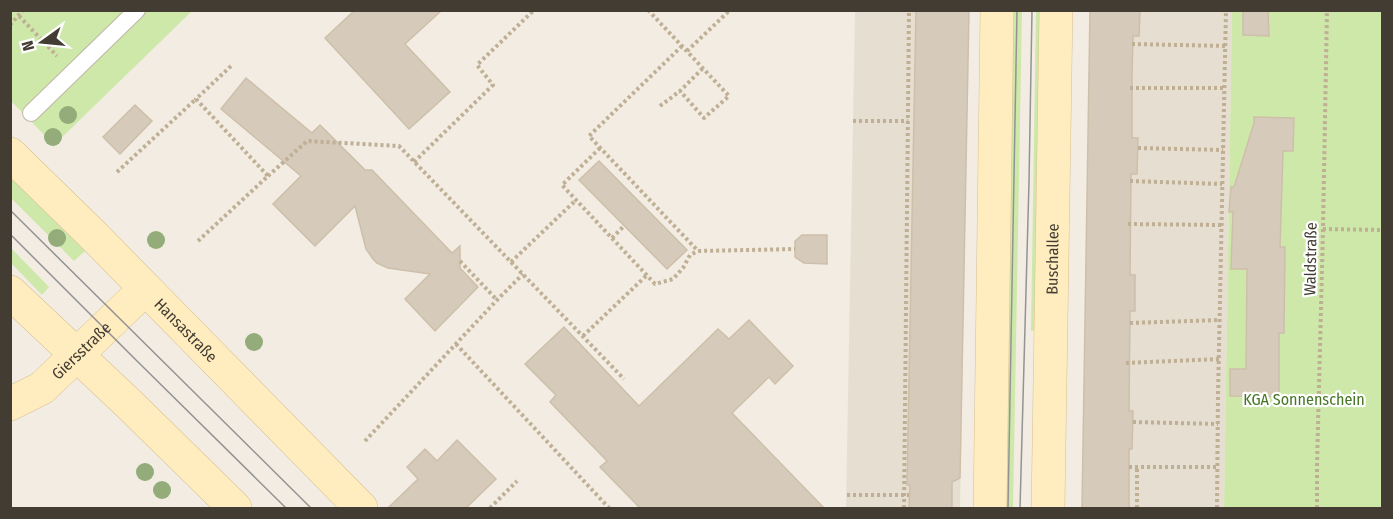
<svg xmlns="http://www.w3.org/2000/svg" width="1393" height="519" font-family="'Fira Sans Condensed',sans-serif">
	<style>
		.residential { fill: #e6ded0 }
		.green { fill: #cee8a9 }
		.building { fill: #d6caba; stroke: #cebfaa; stroke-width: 1.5 }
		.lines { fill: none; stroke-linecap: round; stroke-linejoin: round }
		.lane-casing { stroke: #c0b6a7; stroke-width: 18 }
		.secondary-casing { stroke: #d7c192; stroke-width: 34 }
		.path { stroke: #bfaf95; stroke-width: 4; stroke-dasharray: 3 3; stroke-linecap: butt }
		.lane { stroke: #fff; stroke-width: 16 }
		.secondary { stroke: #ffedbf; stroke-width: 33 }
		.tram { stroke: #939393; stroke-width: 1.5 }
		.tree { fill: #94ab7a }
		.labels { text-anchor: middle; stroke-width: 4.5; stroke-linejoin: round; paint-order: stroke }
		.street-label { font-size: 16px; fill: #433c32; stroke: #fff }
		.park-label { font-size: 16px; fill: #477625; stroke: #fff }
	</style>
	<rect width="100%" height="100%" fill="#f2ece2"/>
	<path class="residential" d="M 855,11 L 969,11 L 960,508 L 846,508 Z
		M 1090,11 L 1232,11 L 1224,508 L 1082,508 Z"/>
	<path class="green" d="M 1022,10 L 1013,508 L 1001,508 L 1011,11 Z
		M 1044,10 L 1039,330 L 1031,331 L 1036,11 Z
		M 10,11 L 192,11 L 54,145 L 11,101 Z
		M 1232,11 L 1382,11 L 1382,508 L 1224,508 Z
		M 10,177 L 85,251 L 74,261 L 11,198 Z
		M 11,248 L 49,287 L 42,295 L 11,263 Z"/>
	<path class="building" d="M 355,10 L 442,10 L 405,44 L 450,92 L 409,129 L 325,38 Z
		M 916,10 L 969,10 L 960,478 L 952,482 L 952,508 L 909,508 L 910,485 L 907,485 Z
		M 1090,10 L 1140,10 L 1139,36 L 1133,36 L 1132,75 L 1132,138 L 1138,138 L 1137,174 L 1131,174 L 1130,275 L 1135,275 L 1135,311 L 1130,311 L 1129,411 L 1133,411 L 1132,449 L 1129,449 L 1129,508 L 1082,508 Z
		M 1243,10 L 1268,10 L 1269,36 L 1243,35 Z
		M 246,78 L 312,133 L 320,125 L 365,170 L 372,170 L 452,253 L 460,246 L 460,268 L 478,287 L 435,331 L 405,299 L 430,274 L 388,268 L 377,263 L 373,259 L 366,249 L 355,206 L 315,246 L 273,204 L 301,176 L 221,109 Z
		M 135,105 L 152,121 L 120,154 L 103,137 Z
		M 1254,117 L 1294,118 L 1293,151 L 1283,151 L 1280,247 L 1285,247 L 1284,333 L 1279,333 L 1279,397 L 1230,396 L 1230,369 L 1246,369 L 1247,269 L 1231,269 L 1233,212 L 1229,212 L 1231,187 L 1234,187 L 1254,123 Z
		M 599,161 L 687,250 L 667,269 L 579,180 Z
		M 802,235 L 827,235 L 827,264 L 804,263 L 795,257 L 795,241 Z
		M 749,320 L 793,366 L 775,384 L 769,377 L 732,413 L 824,508 L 640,508 L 600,467 L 607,461 L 550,402 L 556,395 L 525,364 L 564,327 L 639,406 L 718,329 L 729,339 Z
		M 457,440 L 496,479 L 466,508 L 388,508 L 418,479 L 407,467 L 425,449 L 437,461 Z"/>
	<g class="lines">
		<defs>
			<path id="lane" d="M 31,113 L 137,10"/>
			<g id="secondary">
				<path id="s1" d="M 10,154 L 92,234 L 361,508"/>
				<path d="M 10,292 L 129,404 L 235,508"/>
				<path id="s2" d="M 10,404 L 42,388 L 145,289"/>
				<path d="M 990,508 L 997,10"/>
				<path id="s3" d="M 1048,508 L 1056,10"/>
			</g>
		</defs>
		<use href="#lane" class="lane-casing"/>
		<use href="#secondary" class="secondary-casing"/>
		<path class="path" d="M 648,10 L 729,96 L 704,118 L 680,91
			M 1382,10 L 1382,11
			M 19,16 L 57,56
			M 10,25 L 23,10
			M 1132,44 L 1225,46
			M 682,46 L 589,136 L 698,251 L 795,249
			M 687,51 L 730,10
			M 1130,88 L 1224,88
			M 660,106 L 680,91 L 703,68
			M 853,121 L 908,121
			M 600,148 L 562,185 L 655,284 L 673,279 L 683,268 L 690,255 L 698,251
			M 1138,148 L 1223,150
			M 414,162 L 493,85 L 477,65 L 534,10
			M 117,172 L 196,99
			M 268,176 L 307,141 L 399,146 L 624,379
			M 1130,181 L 1222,184
			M 1128,224 L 1221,225
			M 1323,229 L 1382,230
			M 612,238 L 624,226
			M 198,241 L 268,176 L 196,99 L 231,66
			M 460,261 L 497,300
			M 511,262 L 576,200
			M 1130,323 L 1220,320
			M 583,336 L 647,275
			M 456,344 L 609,508
			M 1126,363 L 1219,359
			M 1133,422 L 1218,424
			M 365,441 L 497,300 L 523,274
			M 1129,467 L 1218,467
			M 847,495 L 909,495
			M 490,508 L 517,481
			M 904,508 L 909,10
			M 1137,508 L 1137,467
			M 1217,508 L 1218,395 L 1226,10
			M 1317,508 L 1317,465 L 1323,229 L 1327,10"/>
		<use href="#lane" class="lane"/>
		<use href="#secondary" class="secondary"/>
		<path class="tram" d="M 10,210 L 311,508
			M 10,234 L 137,361 L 286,508
			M 1008,508 L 1017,10
			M 1020,508 L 1029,182 L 1032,10"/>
	</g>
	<g class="tree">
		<circle cx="68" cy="115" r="9"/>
		<circle cx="53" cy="137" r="9"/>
		<circle cx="57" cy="238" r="9"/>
		<circle cx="156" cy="240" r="9"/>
		<circle cx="254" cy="342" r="9"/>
		<circle cx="145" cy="472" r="9"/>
		<circle cx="162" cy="490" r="9"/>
	</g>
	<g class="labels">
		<g class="street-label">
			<text transform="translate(1310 259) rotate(-89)" y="6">Waldstraße</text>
			<text dy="6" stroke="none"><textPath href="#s3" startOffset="249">Buschallee</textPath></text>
			<text dy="6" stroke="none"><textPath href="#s1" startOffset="249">Hansastraße</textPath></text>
			<text dy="6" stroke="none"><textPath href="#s2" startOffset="90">Giersstraße</textPath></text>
		</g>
		<g class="park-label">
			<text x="1304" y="405">KGA Sonnenschein</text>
		</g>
	</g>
	<rect width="1393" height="519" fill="none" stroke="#433c32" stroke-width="24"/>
	<g transform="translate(42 42) rotate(255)" stroke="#ffffff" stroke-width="4.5" paint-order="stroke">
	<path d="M0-4.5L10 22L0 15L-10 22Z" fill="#433c32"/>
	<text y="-9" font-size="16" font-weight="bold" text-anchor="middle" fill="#433c32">N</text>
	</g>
</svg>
